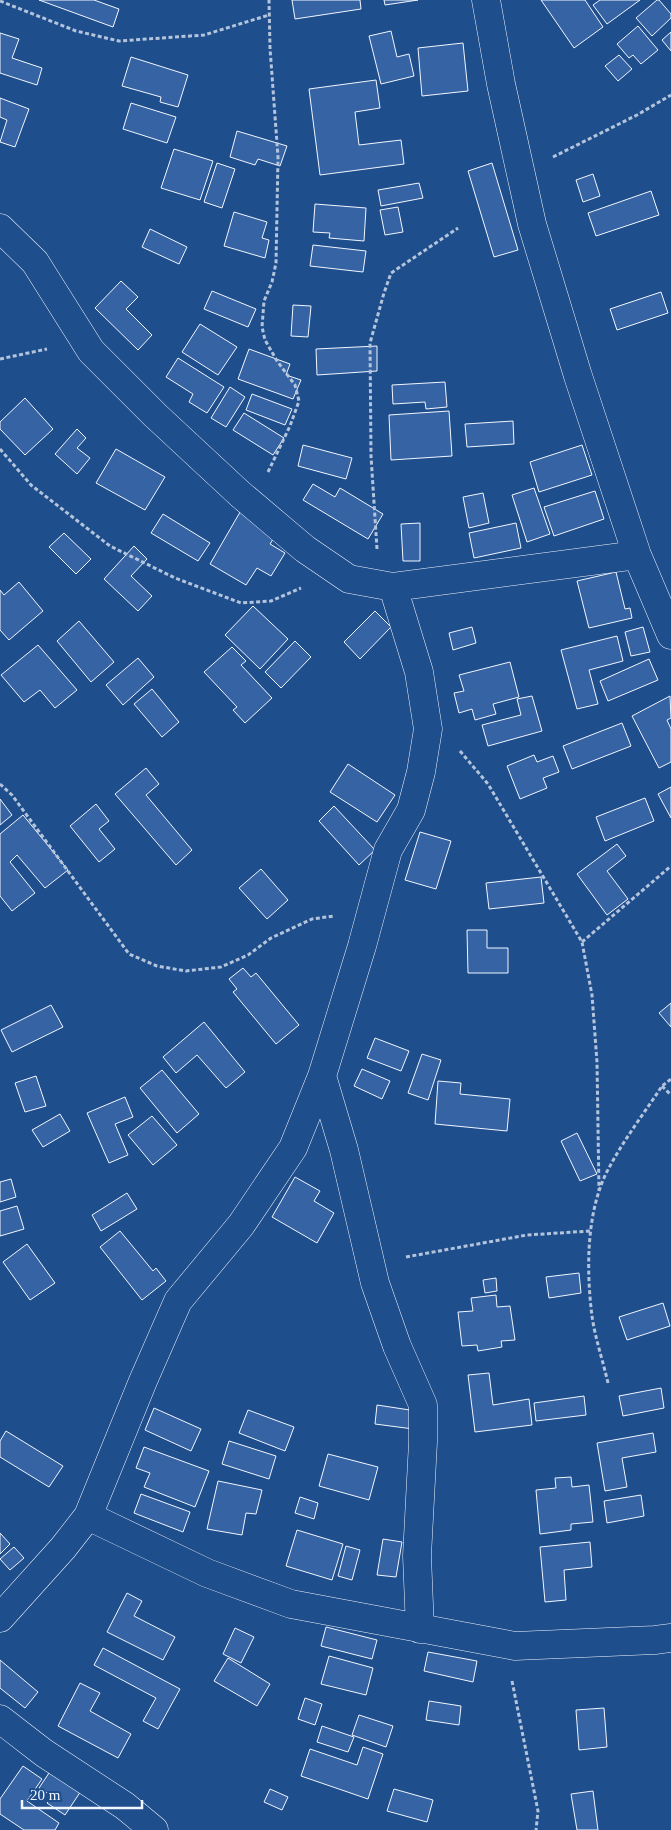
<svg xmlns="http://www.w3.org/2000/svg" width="671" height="1830" font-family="'Times New Roman',serif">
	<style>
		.building { fill: #3563a3; stroke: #f2f6ff }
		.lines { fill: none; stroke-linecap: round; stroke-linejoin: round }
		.street-casing { stroke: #f2f6ff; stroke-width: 29 }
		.path { stroke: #b3c4dc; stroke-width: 3; stroke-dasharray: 4 2.5; stroke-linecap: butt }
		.street { stroke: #1f4e8c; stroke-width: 28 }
	</style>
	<rect width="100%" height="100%" fill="#1f4e8c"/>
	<path class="building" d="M 39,0 L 94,0 L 119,9 L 113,27 Z
		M 292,0 L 360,0 L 361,9 L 295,19 Z
		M 384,0 L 418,0 L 385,5 Z
		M 541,0 L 585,0 L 603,27 L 574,48 Z
		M 600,0 L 640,0 L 607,24 L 593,5 Z
		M 657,0 L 659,0 L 671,14 L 671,18 L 652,36 L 636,18 Z
		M 638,26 L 658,50 L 641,64 L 633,55 L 629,58 L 617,44 Z
		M 391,31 L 397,57 L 409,54 L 414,76 L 381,84 L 369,36 Z
		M 671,32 L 671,51 L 662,40 Z
		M 0,33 L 19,39 L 12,58 L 42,68 L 37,85 L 0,73 Z
		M 463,43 L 468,91 L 422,96 L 418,48 Z
		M 619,55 L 632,69 L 618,81 L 605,66 Z
		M 131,57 L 188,75 L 178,107 L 160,102 L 161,97 L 122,86 Z
		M 376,80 L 380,108 L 355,112 L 359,145 L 401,140 L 404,164 L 320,175 L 309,89 Z
		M 0,98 L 29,109 L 15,147 L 0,142 L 7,120 L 0,117 Z
		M 131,103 L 176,117 L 167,143 L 123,129 Z
		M 237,131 L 287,146 L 280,166 L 258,159 L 255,165 L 230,157 Z
		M 174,149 L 213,161 L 200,200 L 161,188 Z
		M 217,163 L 235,169 L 222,208 L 204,202 Z
		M 492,163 L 518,250 L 494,257 L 468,171 Z
		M 593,174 L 600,196 L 583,202 L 576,180 Z
		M 419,183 L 423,198 L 381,206 L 378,190 Z
		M 651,191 L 659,215 L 596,236 L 588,213 Z
		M 315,204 L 366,208 L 364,241 L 329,238 L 330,233 L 313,232 Z
		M 398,207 L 403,232 L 385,235 L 380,210 Z
		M 234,212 L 267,222 L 262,238 L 269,240 L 265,258 L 224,246 Z
		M 150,229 L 187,247 L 179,264 L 142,247 Z
		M 313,245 L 366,251 L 363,272 L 310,266 Z
		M 121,281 L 138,297 L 126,309 L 152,335 L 138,350 L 95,308 Z
		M 212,291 L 256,309 L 248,327 L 204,309 Z
		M 661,292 L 668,313 L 617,330 L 610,309 Z
		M 293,305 L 311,306 L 308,337 L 291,336 Z
		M 200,324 L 237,347 L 218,375 L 182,352 Z
		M 377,346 L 377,371 L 317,375 L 316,349 Z
		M 249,349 L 290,364 L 286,375 L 301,380 L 293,399 L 238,379 Z
		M 178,358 L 224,387 L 207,413 L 189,402 L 193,394 L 166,377 Z
		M 445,382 L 447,407 L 426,409 L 425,402 L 393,404 L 392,385 Z
		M 230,387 L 245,397 L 226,427 L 211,418 Z
		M 252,394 L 292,409 L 285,425 L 246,410 Z
		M 25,398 L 53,429 L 25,455 L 0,429 L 0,422 Z
		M 449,411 L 452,456 L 391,460 L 389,415 Z
		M 244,413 L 284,438 L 273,455 L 233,430 Z
		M 513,421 L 514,444 L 467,447 L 465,424 Z
		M 77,429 L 86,438 L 77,448 L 90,458 L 77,474 L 55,454 Z
		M 303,445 L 352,458 L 346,479 L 298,466 Z
		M 582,445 L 592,475 L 539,492 L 530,462 Z
		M 116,449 L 165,477 L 145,510 L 96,483 Z
		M 313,484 L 335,497 L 340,488 L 383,514 L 368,539 L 303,500 Z
		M 534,488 L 550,534 L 527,542 L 512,495 Z
		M 595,491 L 604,519 L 554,536 L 544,507 Z
		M 483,493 L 489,523 L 469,528 L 463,497 Z
		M 243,507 L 280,528 L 270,544 L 285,553 L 271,576 L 257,568 L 246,585 L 210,564 Z
		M 163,514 L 210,543 L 198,561 L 151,533 Z
		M 420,523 L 420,561 L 403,561 L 401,524 Z
		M 516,523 L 521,548 L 474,558 L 469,533 Z
		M 64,533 L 91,559 L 76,574 L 49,547 Z
		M 134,546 L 147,559 L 131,576 L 152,596 L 138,611 L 104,579 Z
		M 616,572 L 625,609 L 630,608 L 632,618 L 589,628 L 577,581 Z
		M 19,582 L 43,611 L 9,640 L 0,630 L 0,590 L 4,595 Z
		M 253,606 L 288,639 L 260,669 L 225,635 Z
		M 375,611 L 391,627 L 360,659 L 344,642 Z
		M 79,621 L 114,662 L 91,682 L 57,641 Z
		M 472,627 L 476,643 L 453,650 L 449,633 Z
		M 643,627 L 650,652 L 631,656 L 625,632 Z
		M 617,636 L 623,661 L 589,670 L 598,704 L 577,709 L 561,650 Z
		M 295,641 L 311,657 L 281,688 L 265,672 Z
		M 38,645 L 77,690 L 55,708 L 40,690 L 24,702 L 1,675 Z
		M 232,647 L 246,661 L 241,665 L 272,698 L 245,723 L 233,710 L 237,707 L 204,672 Z
		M 138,658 L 154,677 L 123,705 L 106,685 Z
		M 649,659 L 658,680 L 608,701 L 600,681 Z
		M 510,662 L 519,697 L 493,704 L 496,714 L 475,720 L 472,709 L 459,713 L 454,693 L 464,691 L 459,675 Z
		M 152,689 L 179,722 L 162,737 L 134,704 Z
		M 532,696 L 542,731 L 488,746 L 482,725 L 521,715 L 517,699 Z
		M 670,696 L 671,718 L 667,720 L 671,729 L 671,762 L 659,768 L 632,716 Z
		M 622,723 L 631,746 L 572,769 L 563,746 Z
		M 534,755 L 537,762 L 553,756 L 559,772 L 543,778 L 547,788 L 520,799 L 507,766 Z
		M 348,764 L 395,795 L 377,822 L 330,792 Z
		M 146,768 L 159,784 L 146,795 L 192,850 L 176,865 L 115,794 Z
		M 671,787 L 671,818 L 658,794 Z
		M 645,798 L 654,821 L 605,841 L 596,817 Z
		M 0,799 L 12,815 L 0,825 Z
		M 96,804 L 109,821 L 99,829 L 115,849 L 99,862 L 70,826 Z
		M 334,806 L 375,850 L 359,865 L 319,821 Z
		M 23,815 L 68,870 L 45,888 L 17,855 L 10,862 L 35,893 L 12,911 L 0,896 L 0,834 Z
		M 420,832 L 451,841 L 436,889 L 405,880 Z
		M 617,844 L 626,856 L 607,871 L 628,899 L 607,915 L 577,874 Z
		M 261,869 L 288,900 L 267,919 L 239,888 Z
		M 541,877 L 544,903 L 489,909 L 486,883 Z
		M 467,930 L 487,930 L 487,948 L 508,948 L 508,973 L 468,973 Z
		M 243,968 L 251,977 L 256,973 L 299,1025 L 276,1044 L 233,992 L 237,989 L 229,979 Z
		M 671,1003 L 671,1027 L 659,1013 Z
		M 51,1005 L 63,1027 L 12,1052 L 1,1030 Z
		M 204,1022 L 245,1072 L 226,1088 L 197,1055 L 176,1073 L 163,1057 Z
		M 375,1038 L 409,1051 L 401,1071 L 367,1058 Z
		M 422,1054 L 441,1060 L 428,1100 L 408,1093 Z
		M 362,1069 L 390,1081 L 382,1099 L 354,1086 Z
		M 162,1070 L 199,1114 L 177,1133 L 140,1088 Z
		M 36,1076 L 46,1106 L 25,1112 L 15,1083 Z
		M 438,1081 L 461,1083 L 460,1094 L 510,1099 L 507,1131 L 435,1124 Z
		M 125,1097 L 133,1117 L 115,1124 L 128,1155 L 109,1163 L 87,1113 Z
		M 60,1114 L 70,1131 L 43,1147 L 32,1130 Z
		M 152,1116 L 177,1145 L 153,1165 L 128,1135 Z
		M 577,1133 L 597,1174 L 580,1181 L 561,1141 Z
		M 295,1177 L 320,1191 L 314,1201 L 334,1213 L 317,1243 L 272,1217 Z
		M 11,1179 L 16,1197 L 0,1202 L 0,1182 Z
		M 127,1193 L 137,1209 L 101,1231 L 92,1215 Z
		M 17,1206 L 24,1229 L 0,1236 L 0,1211 Z
		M 120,1231 L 153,1271 L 156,1268 L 166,1281 L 142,1300 L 100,1247 Z
		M 27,1244 L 55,1283 L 30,1300 L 3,1262 Z
		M 579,1273 L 581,1293 L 549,1298 L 546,1277 Z
		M 496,1278 L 497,1291 L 485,1293 L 483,1280 Z
		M 496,1295 L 497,1307 L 510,1306 L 515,1340 L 501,1341 L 502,1347 L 478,1351 L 477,1345 L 462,1346 L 458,1312 L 473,1311 L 471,1298 Z
		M 663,1303 L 670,1326 L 627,1340 L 619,1317 Z
		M 489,1373 L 493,1405 L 529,1399 L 532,1425 L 475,1432 L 468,1375 Z
		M 661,1388 L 664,1408 L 623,1416 L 619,1396 Z
		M 584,1396 L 586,1415 L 536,1421 L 534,1403 Z
		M 377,1405 L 423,1412 L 421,1430 L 375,1424 Z
		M 154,1408 L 201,1429 L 191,1451 L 145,1430 Z
		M 248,1410 L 294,1427 L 285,1451 L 239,1433 Z
		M 6,1431 L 63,1466 L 49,1487 L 0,1457 L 0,1441 Z
		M 653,1433 L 656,1452 L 622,1458 L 627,1487 L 605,1491 L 597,1443 Z
		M 229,1441 L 276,1456 L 269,1479 L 222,1464 Z
		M 144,1447 L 209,1471 L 195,1507 L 144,1487 L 150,1473 L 136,1468 Z
		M 328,1454 L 378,1467 L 369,1500 L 319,1486 Z
		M 571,1477 L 572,1487 L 589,1485 L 593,1522 L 571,1524 L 571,1530 L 540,1534 L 536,1490 L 556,1488 L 555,1478 Z
		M 218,1481 L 262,1490 L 256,1514 L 246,1513 L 242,1535 L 207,1529 Z
		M 141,1494 L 190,1512 L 183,1532 L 134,1513 Z
		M 641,1495 L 644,1516 L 607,1523 L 604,1501 Z
		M 300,1497 L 318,1503 L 314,1519 L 295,1513 Z
		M 297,1530 L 343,1544 L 332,1580 L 286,1566 Z
		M 0,1533 L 10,1544 L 0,1554 Z
		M 383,1539 L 402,1542 L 396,1577 L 377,1575 Z
		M 590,1542 L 592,1567 L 564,1570 L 566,1600 L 545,1602 L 540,1547 Z
		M 346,1546 L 360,1550 L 352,1580 L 338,1576 Z
		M 14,1547 L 24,1558 L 10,1570 L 0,1559 Z
		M 127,1593 L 142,1601 L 134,1616 L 175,1637 L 163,1660 L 107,1632 Z
		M 326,1627 L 377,1640 L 372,1659 L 321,1646 Z
		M 235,1628 L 254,1637 L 241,1663 L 223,1654 Z
		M 103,1648 L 180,1689 L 158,1729 L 143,1721 L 156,1698 L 94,1665 Z
		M 428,1652 L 477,1661 L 473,1682 L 424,1671 Z
		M 329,1656 L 373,1668 L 366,1695 L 321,1684 Z
		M 228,1658 L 270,1684 L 257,1706 L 214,1681 Z
		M 0,1660 L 38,1692 L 25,1708 L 0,1688 Z
		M 80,1683 L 100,1693 L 90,1711 L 131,1734 L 118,1758 L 58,1726 Z
		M 305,1698 L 322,1704 L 315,1725 L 298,1719 Z
		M 429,1701 L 461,1706 L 459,1725 L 426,1720 Z
		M 604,1708 L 607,1747 L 579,1750 L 576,1710 Z
		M 359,1715 L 393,1726 L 386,1747 L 352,1735 Z
		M 322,1726 L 354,1737 L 348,1752 L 317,1742 Z
		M 363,1747 L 383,1754 L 368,1799 L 301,1776 L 310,1749 L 357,1765 Z
		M 23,1766 L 42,1779 L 27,1801 L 59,1823 L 55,1830 L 24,1830 L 0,1814 L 0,1799 Z
		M 51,1770 L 81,1791 L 65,1815 L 47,1803 L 52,1796 L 39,1788 Z
		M 270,1789 L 288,1797 L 282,1810 L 264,1802 Z
		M 394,1789 L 433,1800 L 427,1822 L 387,1811 Z
		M 593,1791 L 598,1830 L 577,1830 L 571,1794 Z"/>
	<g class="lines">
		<defs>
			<path id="street" d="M 486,0 L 501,84 L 532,224 L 578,376 L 637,555 L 671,635
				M 0,228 L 35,262 L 91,351 L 155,415 L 240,494 L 305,549 L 349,579 L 393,587 L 637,555
				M 322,1076 L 344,1150 L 375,1283 L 397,1346 L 423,1405 L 423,1442 L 417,1556 L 420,1629
				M 88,1516 L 207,1573 L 291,1604 L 515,1646 L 655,1640 L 671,1638
				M 0,1618 L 63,1548 L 88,1516 L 143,1381 L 178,1301 L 241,1225 L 293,1148 L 322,1076 L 362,946 L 388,850 L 411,810 L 421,772 L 428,729 L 419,672 L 393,587
				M 0,1719 L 44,1753 L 125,1806 L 154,1830"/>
		</defs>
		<use href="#street" class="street-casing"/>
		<path class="path" d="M 0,1 L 76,31 L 119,41 L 204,35 L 269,15
			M 553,157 L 637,115 L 671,95
			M 0,359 L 47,349
			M 0,449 L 31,485 L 110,546 L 175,578 L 241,603 L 271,601 L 301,588
			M 268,472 L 290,426 L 299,401 L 295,385 L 277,361 L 265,340 L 262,327 L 264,301 L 272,282 L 276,263 L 278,157 L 270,48 L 269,0
			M 377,549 L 371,456 L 370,343 L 384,293 L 391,273 L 458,228
			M 460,751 L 488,784 L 582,942 L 592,995 L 597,1062 L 599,1191
			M 0,784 L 12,795 L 129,954 L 157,966 L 186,971 L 221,967 L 248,955 L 271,938 L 312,919 L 334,916
			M 582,942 L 671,866
			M 662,1086 L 671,1095
			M 406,1257 L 527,1235 L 590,1231
			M 608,1383 C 603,1361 595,1338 592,1316 C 586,1269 586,1208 610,1166 C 625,1138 645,1112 662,1086 L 671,1079
			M 512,1681 L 538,1811 L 536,1830"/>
		<use href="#street" class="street"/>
	</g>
	<path d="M22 1800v8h120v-8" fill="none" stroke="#f2f6ff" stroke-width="2.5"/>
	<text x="30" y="1800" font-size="15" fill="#f2f6ff" stroke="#1f4e8c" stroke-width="4" paint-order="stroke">20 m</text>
</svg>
